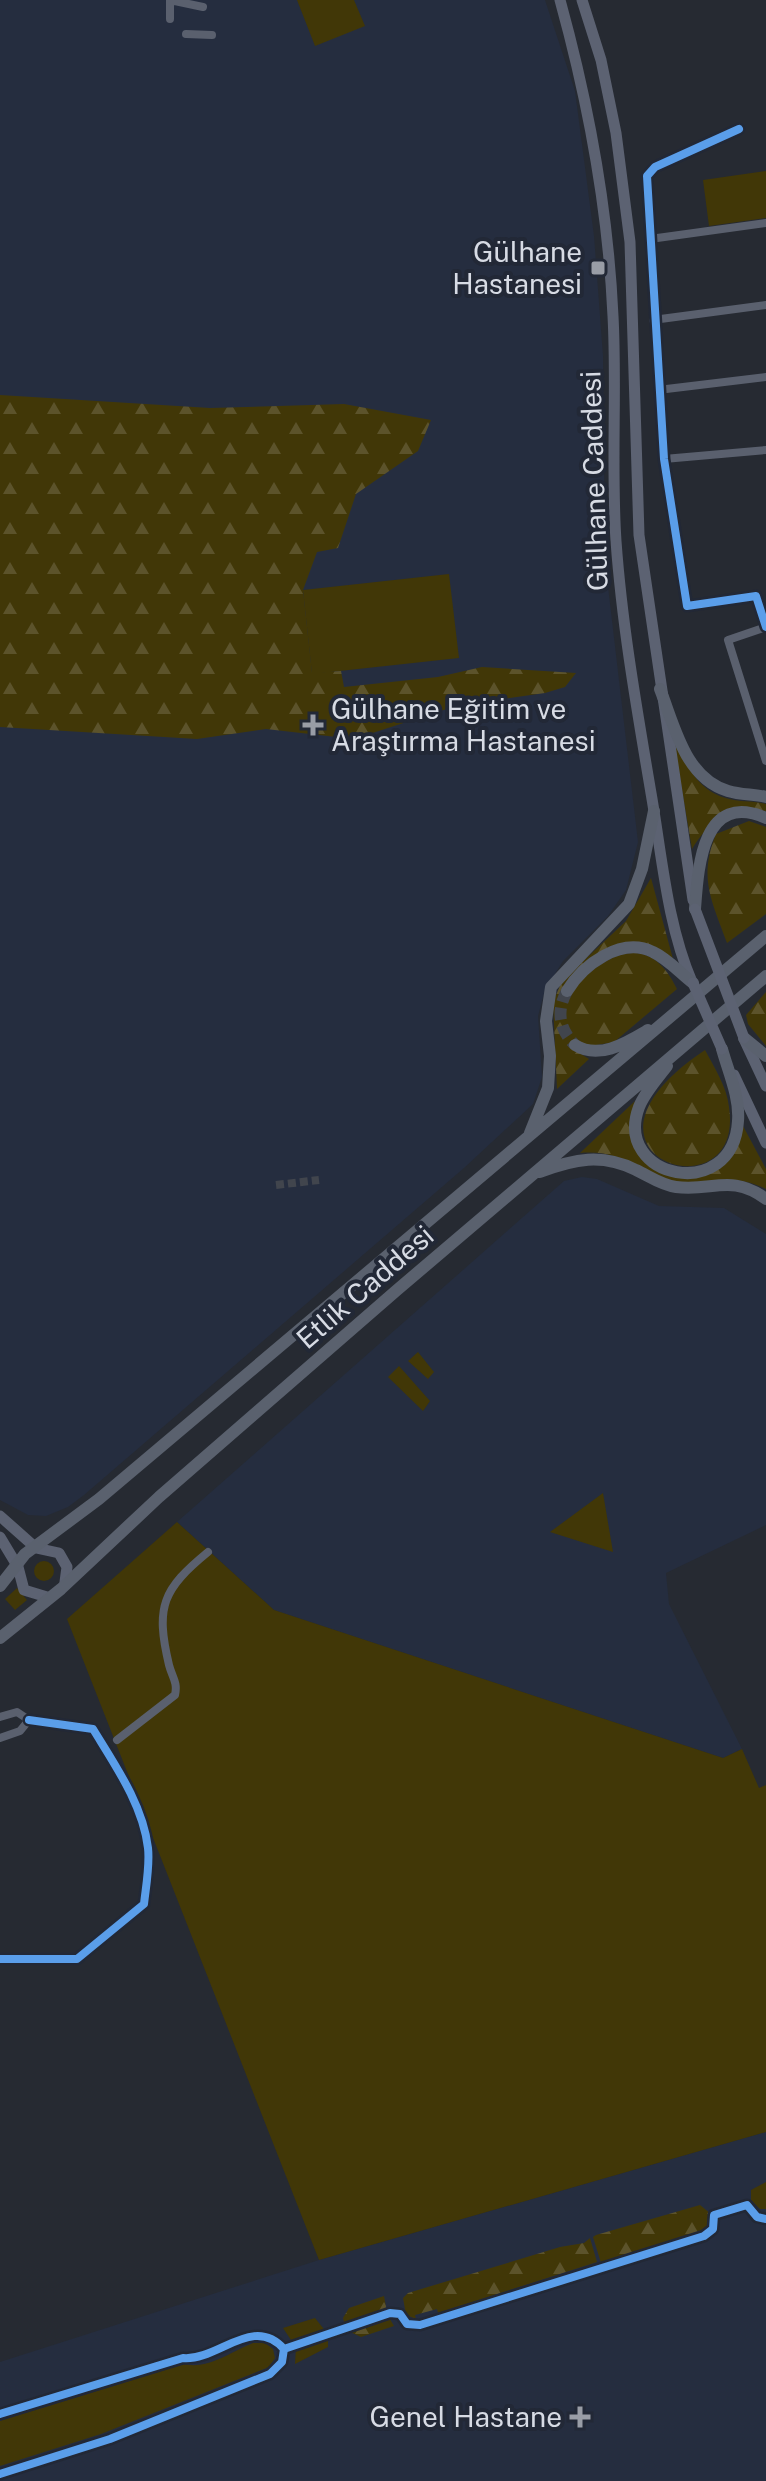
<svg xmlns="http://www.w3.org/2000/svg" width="766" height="2481" font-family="'Public Sans',sans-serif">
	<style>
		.built { fill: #252d3f }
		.green { fill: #413707 }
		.forest { fill: url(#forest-firs) }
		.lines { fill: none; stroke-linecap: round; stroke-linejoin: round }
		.minor-tunnel { stroke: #41454d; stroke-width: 8; stroke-dasharray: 8 4; stroke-linecap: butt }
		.primary-tunnel { stroke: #41454d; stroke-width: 12; stroke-dasharray: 12 6; stroke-linecap: butt }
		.minor { stroke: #5a606e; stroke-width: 8 }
		.secondary { stroke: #5c6272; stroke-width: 11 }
		.primary { stroke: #5a616e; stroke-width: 12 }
		.secondary-bridge { stroke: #5c6272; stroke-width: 11 }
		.cycleway-casing { stroke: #222836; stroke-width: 13 }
		.cycleway { stroke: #5a9eea; stroke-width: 8 }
		.poi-dot { fill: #999da6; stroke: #222836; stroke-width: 3 }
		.labels { text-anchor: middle; stroke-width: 8; stroke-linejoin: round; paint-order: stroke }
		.poi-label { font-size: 28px; fill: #d7dbe4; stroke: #222836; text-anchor: end }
		.street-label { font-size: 28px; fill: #d7dbe4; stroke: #222836 }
	</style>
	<defs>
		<pattern id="forest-firs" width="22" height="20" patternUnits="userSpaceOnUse" patternTransform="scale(2)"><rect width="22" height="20" fill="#413707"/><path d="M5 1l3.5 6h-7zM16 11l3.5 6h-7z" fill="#5c532b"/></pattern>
	</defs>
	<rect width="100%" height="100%" fill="#262a32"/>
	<path class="built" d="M 0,0 L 545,0 L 575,91 L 594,236 L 603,356 L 605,561 L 638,842 L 626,890 L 608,916 L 563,961 L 545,990 L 538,1016 L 542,1077 L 533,1104 L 464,1168 L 84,1495 L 68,1507 L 46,1516 L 28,1515 L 0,1500 Z
		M 582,1177 L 597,1179 L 659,1206 L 724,1208 L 766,1234 L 766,1525 L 666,1573 L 669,1604 L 742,1749 L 723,1758 L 274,1610 L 177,1522 L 564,1181 Z
		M 766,2132 L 766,2481 L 0,2481 L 0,2362 L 319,2260 Z"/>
	<path class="green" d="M 297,0 L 354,0 L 365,26 L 315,46 Z
		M 766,171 L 766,218 L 709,226 L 703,180 Z
		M 449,574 L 459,658 L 312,674 L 303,590 Z
		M 418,1352 L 434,1372 L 428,1379 L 408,1361 Z
		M 399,1366 L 430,1401 L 423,1411 L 388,1377 Z
		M 603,1493 L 613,1552 L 550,1532 Z
		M 177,1522 L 274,1610 L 723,1758 L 742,1749 L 759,1788 L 766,1785 L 766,2132 L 319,2260 L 67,1619 Z
		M34 1571a10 10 0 1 1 20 0a10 10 0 1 1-20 0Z
		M 17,1588 L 27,1600 L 15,1610 L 5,1599 Z
		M 766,2182 L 766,2209 L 760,2209 L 751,2200 L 751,2190 Z
		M 315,2318 L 327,2333 L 293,2343 L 283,2328 Z
		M 328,2336 L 328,2347 L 295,2364 L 296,2347 Z
		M 253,2343 L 265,2343 L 273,2349 L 275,2358 L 269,2367 L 101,2434 L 0,2466 L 0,2421 L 184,2364 C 208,2370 232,2351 253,2343 Z"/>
	<path class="forest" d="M 0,395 L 210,408 L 344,404 L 431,420 L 418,451 L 356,494 L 338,548 L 317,552 L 303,590 L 312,673 L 341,671 L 344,687 L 438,677 L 482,667 L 576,673 L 565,687 L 545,693 L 459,705 L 354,739 L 266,729 L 197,739 L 0,727 Z
		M 672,730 C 685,762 695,793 734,800 C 744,802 755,801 766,804 L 766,811 C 729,805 710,820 692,849 Z
		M 749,821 L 766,827 L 766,914 L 727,943 C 712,901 698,878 716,834 Z
		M 651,878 L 673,959 L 611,946 L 574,988 C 608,951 650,932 677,989 L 614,1042 L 573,1049 L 589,1059 L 557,1089 L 553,1002 L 562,981 L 626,921 Z
		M 766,992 L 766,1046 L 748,1024 L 746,1015 Z
		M 705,1050 C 714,1067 727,1087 729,1107 C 746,1219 546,1156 705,1050 Z
		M 635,1101 L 630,1128 L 656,1171 C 697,1189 733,1170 743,1126 L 766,1169 L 766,1189 C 730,1171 715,1186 680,1182 C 640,1178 629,1149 580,1153 Z
		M 700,2205 L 711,2214 L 708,2227 L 703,2231 L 601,2263 L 593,2237 L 596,2235 Z
		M 590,2238 L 597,2262 L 438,2313 L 437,2309 L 415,2315 L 416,2319 L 406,2315 L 403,2298 L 408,2293 L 560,2247 L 584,2243 Z
		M 384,2296 L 387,2312 L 345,2326 L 343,2318 L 349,2308 Z
		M 388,2316 L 394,2326 L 361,2337 L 346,2330 Z"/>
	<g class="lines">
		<path class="minor-tunnel" d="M 276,1185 L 319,1180"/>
		<path class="primary-tunnel" d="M 567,991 C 556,1011 559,1029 575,1045"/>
		<path class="minor" d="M 170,19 L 170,0 L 203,7
			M 186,34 L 212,35
			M 739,129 L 655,167 L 647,176 L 664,459 L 687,606 L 756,596 L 766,627
			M 650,239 L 766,223
			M 653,320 L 766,305
			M 658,390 L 766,377
			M 664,459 L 766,450
			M 766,627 L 728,640 L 766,761
			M 0,1717 L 17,1712 L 29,1720 L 20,1731 L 0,1738
			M 117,1740 L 175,1695 C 178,1682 172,1677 169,1665 C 155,1606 163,1589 208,1552
			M 0,1959 L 77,1959 L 144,1904 C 146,1886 150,1865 148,1848 C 143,1805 115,1765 93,1729 L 29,1720"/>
		<path class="secondary" d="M 560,0 C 589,105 608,207 613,316 C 617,391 611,466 616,541 C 622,625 637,710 651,793 C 662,856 667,924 692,982
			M 582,0 L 601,60 L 616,133 L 630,242 L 639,535 L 693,900
			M 744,1039 L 766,1086
			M 734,1075 L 766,1143
			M 0,1516 L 36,1548 L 59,1553 L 67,1567 L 65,1582
			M 0,1537 L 18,1567 L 24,1590 L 47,1597"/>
		<path class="primary" d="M 660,689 C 675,727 685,778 728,791 C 741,795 754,794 766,797
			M 695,909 C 698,868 702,790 766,818
			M 567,991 C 583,965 621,936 653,952 C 668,959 680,973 693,983
			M 744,1038 L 766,1056
			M 575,1045 C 599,1060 626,1043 648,1030
			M 667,1066 C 658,1078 645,1092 639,1107 C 612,1179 733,1204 738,1121 C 740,1097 728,1071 722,1049
			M 530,1133 L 548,1088 L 550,1056 L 546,1021 L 551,987 L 629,904 L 642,869 L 654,811
			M 540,1172 C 574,1159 602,1153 636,1170 C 649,1176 661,1185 676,1187 C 712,1192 731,1173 766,1199
			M 0,1586 L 25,1554 L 99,1499 L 766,936
			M 0,1638 L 61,1589 L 159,1497 L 397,1290 L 766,976"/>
		<path class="secondary-bridge" d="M 695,909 L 744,1038
			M 693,983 L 722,1049"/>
		<defs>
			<path id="cycleway" d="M 739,129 L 655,167 L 647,176 L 664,459 L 687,606 L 756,596 L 766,627
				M 0,1959 L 77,1959 L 144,1904 C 146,1886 150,1865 148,1848 C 143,1805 115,1765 93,1729 L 29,1720
				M 0,2414 L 183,2358 C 218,2361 253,2314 284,2349 L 390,2313 L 400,2314 L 407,2324 L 420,2325 L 704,2236 L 713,2229 L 714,2215 L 747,2205 L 757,2217 L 766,2219
				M 0,2474 L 110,2439 L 270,2374 L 282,2362 L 284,2349"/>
		</defs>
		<use href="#cycleway" class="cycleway-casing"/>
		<use href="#cycleway" class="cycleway"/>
	</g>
	<g class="poi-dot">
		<rect x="590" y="260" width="16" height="16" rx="4"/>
		<path d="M309 713h8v8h8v8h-8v8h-8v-8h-8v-8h8z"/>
		<path d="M576 2405h8v8h8v8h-8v8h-8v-8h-8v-8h8z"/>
	</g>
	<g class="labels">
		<g class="poi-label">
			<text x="582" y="262">Gülhane<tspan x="582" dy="32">Hastanesi</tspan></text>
			<text x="331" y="719" text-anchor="start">Gülhane Eğitim ve<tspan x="331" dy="32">Araştırma Hastanesi</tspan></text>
			<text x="562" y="2427">Genel Hastane</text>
		</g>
		<g class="street-label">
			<text transform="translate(594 481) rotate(-92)" y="10">Gülhane Caddesi</text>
			<text transform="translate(365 1287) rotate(-41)" y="10">Etlik Caddesi</text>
		</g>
	</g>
</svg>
